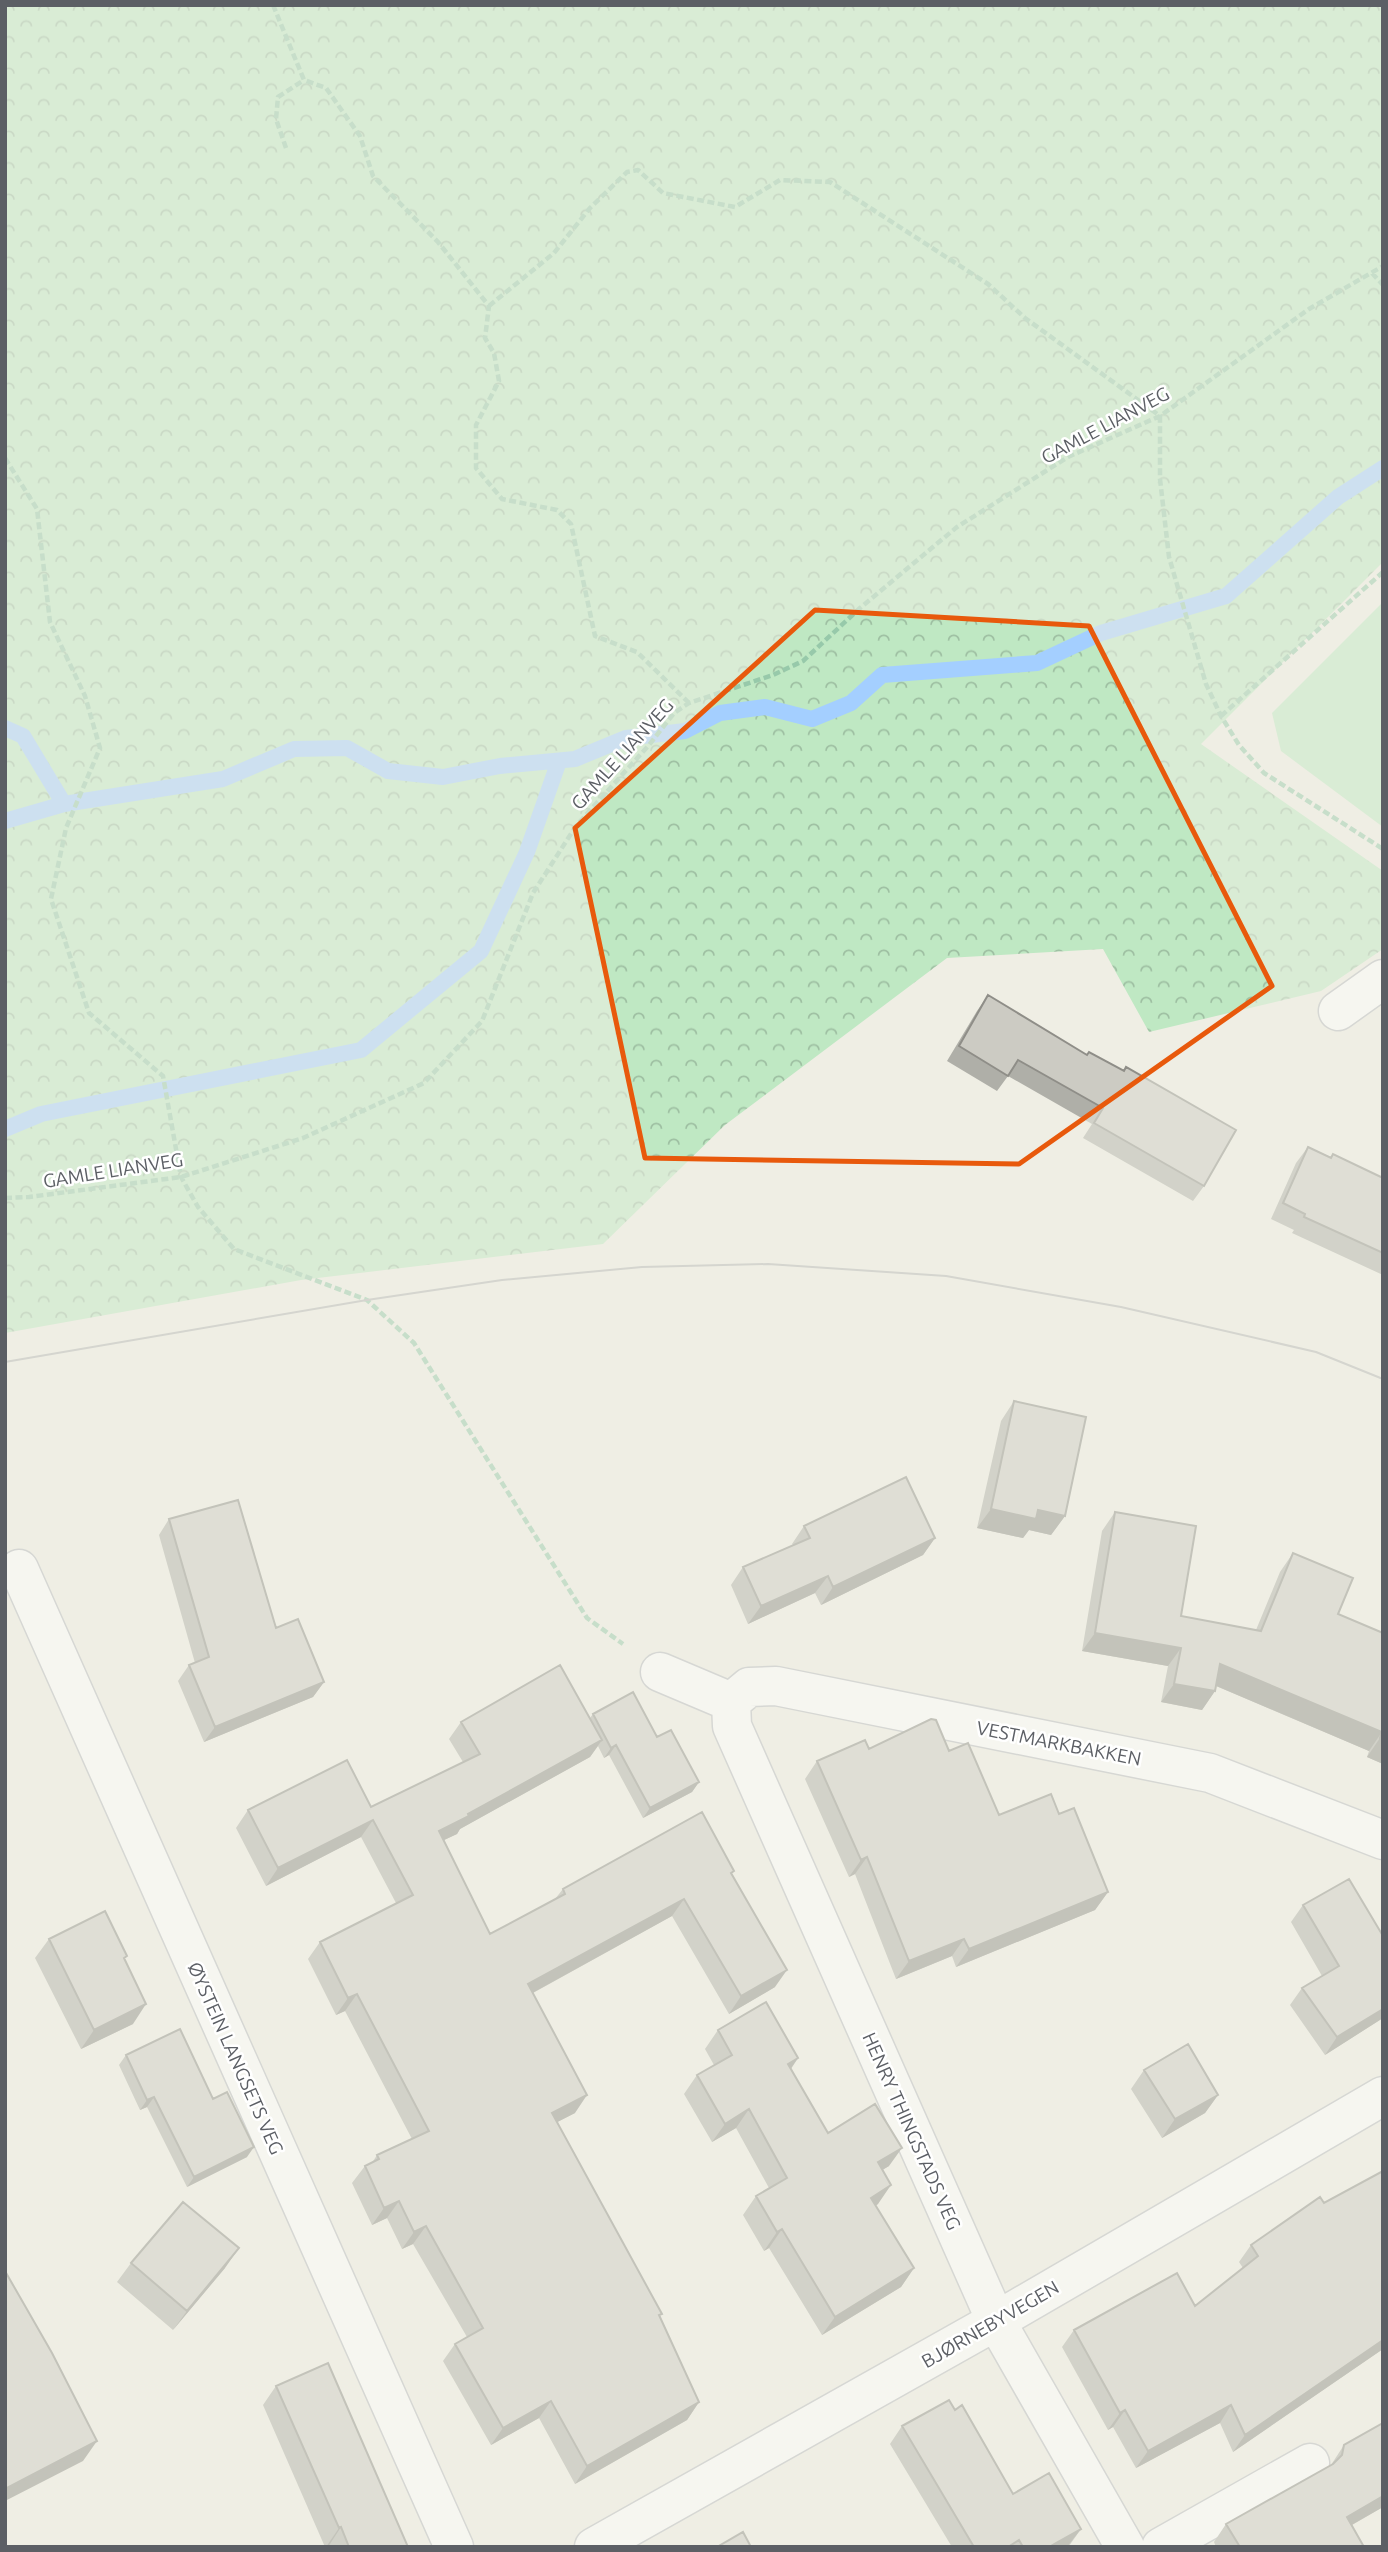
<svg xmlns="http://www.w3.org/2000/svg" width="1388" height="2552" font-family="Ubuntu,sans-serif">
	<style>
		.forest { fill: url(#forest-crowns) }
		.pitch { fill: #bfe8c3 }
		.lines { fill: none; stroke-linecap: round; stroke-linejoin: round }
		.stream { stroke: #a4cfff; stroke-width: 16 }
		.minor-casing { stroke: #b9bbc0; stroke-width: 41 }
		.path { stroke: #97c9aa; stroke-width: 4.5; stroke-dasharray: 7 3.5; stroke-linecap: butt }
		.minor { stroke: #fff; stroke-width: 38 }
		.tram { stroke: #b5b6b6; stroke-width: 2 }
		.wall { fill: #afafa8 }
		.shaded-wall { fill: #8f8e88 }
		.building { fill: #cccbc3; stroke: #8f8e88; stroke-width: 2 }
		.marked { fill: none; stroke: #e8590c; stroke-width: 5; stroke-linejoin: round }
		.labels { text-anchor: middle; stroke-width: 5; stroke-linejoin: round; paint-order: stroke }
		.street-label { font-size: 19px; fill: #5c5f65; stroke: #fff }
	</style>
	<defs>
		<pattern id="forest-crowns" width="20" height="18" patternUnits="userSpaceOnUse" patternTransform="scale(1.75)"><rect width="20" height="18" fill="#bfe8c3"/><path d="M2 6a3 3 0 1 1 6 0M12 15a3 3 0 1 1 6 0" fill="none" stroke="#9ebfa2"/></pattern>
	</defs>
	<rect width="100%" height="100%" fill="#efeee4"/>
	<path class="forest" d="M 5,5 L 1383,5 L 1383,562 L 1201,744 L 1383,871 L 1383,949 L 1321,991 L 1149,1032 L 1103,949 L 947,958 L 725,1125 L 603,1244 L 301,1280 L 5,1333 Z"/>
	<path class="pitch" d="M 1383,602 L 1383,827 L 1281,751 L 1272,713 Z"/>
	<g class="lines">
		<path class="stream" d="M 5,728 L 23,736 L 64,804 L 223,779 L 294,749 L 347,748 L 388,771 L 443,777 L 500,766 L 575,759 L 626,738 L 685,731 L 720,713 L 765,707 L 812,719 L 851,703 L 882,675 L 1037,663 L 1101,633 L 1226,596 L 1338,497 L 1383,468
			M 5,821 L 64,804
			M 5,1129 L 41,1114 L 361,1050 L 481,951 L 527,852 L 559,761"/>
		<defs>
			<path id="minor" d="M 1338,1011 L 1383,979
				M 19,1569 L 454,2547
				M 660,1672 L 731,1702
				M 731,1702 L 732,1726 L 996,2321 L 1125,2547
				M 731,1702 L 749,1687 L 776,1686 L 1210,1773 L 1383,1840
				M 594,2547 L 996,2321 L 1383,2096
				M 1161,2547 L 1310,2463"/>
		</defs>
		<use href="#minor" class="minor-casing"/>
		<path class="path" d="M 273,5 L 304,80 L 326,88 L 360,136 L 373,176 L 438,242 L 489,306 L 485,338 L 494,353 L 499,381 L 476,425 L 476,468 L 502,499 L 557,510 L 571,524 L 595,636 L 637,652 L 689,703
			M 286,148 L 276,119 L 278,97 L 304,80
			M 1372,273 L 1383,285
			M 489,306 L 554,253 L 590,208 L 627,172 L 638,170 L 663,193 L 735,207 L 780,180 L 830,182 L 988,284 L 1025,318 L 1160,416 L 1160,479 L 1169,557 L 1206,684 L 1221,716 L 1239,745 L 1264,773 L 1383,849
			M 5,458 L 37,509 L 50,622 L 85,696 L 100,748 L 66,828 L 51,899 L 89,1013 L 163,1076 L 181,1177 L 198,1207 L 234,1249 L 367,1300 L 414,1343 L 587,1618 L 623,1644
			M 1221,716 L 1383,572
			M 5,1198 L 29,1197 L 181,1177 L 303,1138 L 424,1083 L 482,1021 L 533,893 L 576,826 L 649,745 L 674,713 L 689,703 L 773,675 L 803,661 L 860,608 L 957,527 L 1068,457 L 1160,416 L 1309,309 L 1383,266"/>
		<use href="#minor" class="minor"/>
		<path class="tram" d="M 5,1362 L 367,1300 L 502,1280 L 642,1267 L 768,1264 L 946,1276 L 1121,1307 L 1316,1352 L 1383,1379"/>
	</g>
	<path class="wall" d="M 988,995 L 1204,1186 L 1193,1201 L 1083,1138 L 1092,1124 L 1008,1076 L 997,1091 L 947,1061 L 977,1011 Z
		M 1308,1147 L 1331,1157 L 1333,1154 L 1383,1178 L 1383,1275 L 1292,1233 L 1294,1230 L 1271,1219 L 1296,1163 Z
		M 1014,1401 L 1065,1516 L 1051,1535 L 1029,1530 L 1023,1538 L 977,1528 L 1001,1421 Z
		M 1115,1512 L 1181,1616 L 1256,1630 L 1280,1572 L 1293,1553 L 1338,1614 L 1383,1633 L 1383,1764 L 1367,1757 L 1369,1751 L 1216,1686 L 1215,1691 L 1202,1710 L 1161,1702 L 1168,1666 L 1082,1651 L 1102,1531 Z
		M 169,1519 L 276,1628 L 324,1682 L 313,1697 L 204,1742 L 178,1681 L 189,1665 L 195,1663 L 159,1535 Z
		M 804,1526 L 935,1538 L 923,1555 L 821,1605 L 815,1593 L 748,1624 L 731,1585 L 743,1567 L 793,1545 L 792,1544 Z
		M 593,1714 L 657,1737 L 699,1782 L 692,1792 L 643,1818 L 609,1755 L 604,1758 L 598,1746 L 590,1757 L 460,1829 L 457,1834 L 444,1840 L 490,1934 L 555,1899 L 563,1889 L 734,1871 L 732,1874 L 775,1987 L 729,2014 L 672,1916 L 533,1993 L 575,2113 L 557,2122 L 662,2314 L 660,2316 L 699,2402 L 687,2420 L 575,2484 L 539,2418 L 491,2445 L 443,2361 L 455,2344 L 467,2337 L 413,2244 L 402,2249 L 387,2218 L 372,2225 L 352,2183 L 365,2166 L 372,2163 L 377,2155 L 412,2139 L 345,2011 L 336,2015 L 308,1959 L 320,1942 L 396,1903 L 361,1837 L 266,1886 L 236,1828 L 248,1810 L 371,1807 L 463,1762 L 449,1739 L 461,1722 L 590,1718 Z
		M 869,1749 L 949,1751 L 999,1815 L 1059,1814 L 1108,1892 L 1095,1910 L 956,1967 L 952,1956 L 896,1979 L 855,1874 L 849,1877 L 805,1779 L 817,1761 Z
		M 1303,1905 L 1383,1936 L 1383,2018 L 1325,2055 L 1290,2005 L 1302,1988 L 1322,1976 L 1291,1922 Z
		M 49,1939 L 125,1960 L 133,2024 L 81,2049 L 35,1958 Z
		M 718,2030 L 798,2058 L 791,2069 L 828,2133 L 889,2166 L 882,2170 L 878,2204 L 875,2206 L 914,2268 L 901,2287 L 822,2335 L 769,2248 L 764,2251 L 743,2215 L 756,2196 L 769,2188 L 736,2128 L 712,2142 L 684,2094 L 697,2075 L 714,2065 L 705,2049 Z
		M 126,2055 L 213,2099 L 247,2157 L 187,2187 L 147,2107 L 140,2110 L 119,2065 Z
		M 1144,2070 L 1218,2095 L 1205,2113 L 1162,2138 L 1131,2089 Z
		M 1251,2245 L 1383,2349 L 1233,2452 L 1220,2423 L 1136,2468 L 1113,2427 L 1108,2430 L 1062,2347 L 1074,2330 L 1195,2306 L 1243,2268 L 1239,2262 Z
		M 131,2263 L 225,2268 L 173,2330 L 117,2282 Z
		M 276,2386 L 408,2547 L 325,2547 L 263,2405 Z
		M 955,2410 L 1013,2494 L 1081,2529 L 1069,2546 L 952,2547 L 890,2444 L 902,2426 Z
		M 1383,2423 L 1383,2507 L 1352,2525 L 1364,2547 L 1216,2547 L 1214,2542 L 1226,2524 L 1331,2465 L 1344,2445 Z"/>
	<path class="shaded-wall" d="M 991,1509 L 1038,1510 L 1065,1516 L 1051,1535 L 1029,1530 L 1023,1538 L 977,1528 Z
		M 935,1538 L 923,1555 L 821,1605 L 833,1587 Z
		M 828,1576 L 815,1593 L 748,1624 L 761,1606 Z
		M 1095,1633 L 1181,1648 L 1168,1666 L 1082,1651 Z
		M 1220,1664 L 1382,1732 L 1369,1751 L 1207,1682 Z
		M 324,1682 L 313,1697 L 204,1742 L 215,1727 Z
		M 1174,1684 L 1215,1691 L 1202,1710 L 1161,1702 Z
		M 1380,1738 L 1383,1740 L 1383,1764 L 1367,1757 Z
		M 602,1740 L 590,1757 L 460,1829 L 457,1834 L 427,1848 L 439,1831 Z
		M 616,1745 L 609,1755 L 604,1758 L 611,1748 Z
		M 699,1782 L 692,1792 L 643,1818 L 650,1808 Z
		M 373,1820 L 361,1837 L 266,1886 L 278,1868 Z
		M 867,1857 L 855,1874 L 849,1877 L 861,1860 Z
		M 1108,1892 L 1095,1910 L 956,1967 L 969,1949 Z
		M 684,1899 L 672,1916 L 516,2002 L 528,1984 Z
		M 964,1939 L 952,1956 L 896,1979 L 909,1961 Z
		M 787,1970 L 775,1987 L 729,2014 L 741,1996 Z
		M 357,1994 L 345,2011 L 336,2015 L 348,1998 Z
		M 146,2004 L 133,2024 L 81,2049 L 94,2030 Z
		M 1383,2009 L 1383,2018 L 1325,2055 L 1337,2037 Z
		M 798,2058 L 785,2077 L 788,2064 Z
		M 587,2095 L 575,2113 L 540,2131 L 552,2113 Z
		M 1218,2095 L 1205,2113 L 1162,2138 L 1175,2119 Z
		M 154,2097 L 147,2107 L 140,2110 L 147,2100 Z
		M 749,2109 L 736,2128 L 712,2142 L 725,2124 Z
		M 254,2147 L 247,2157 L 187,2187 L 194,2177 Z
		M 902,2148 L 889,2166 L 864,2181 L 878,2162 Z
		M 891,2185 L 878,2204 L 857,2217 L 871,2198 Z
		M 399,2201 L 387,2218 L 372,2225 L 384,2208 Z
		M 426,2226 L 413,2244 L 402,2249 L 414,2232 Z
		M 782,2229 L 769,2248 L 764,2251 L 777,2232 Z
		M 239,2248 L 225,2268 L 173,2330 L 187,2311 Z
		M 914,2268 L 901,2287 L 822,2335 L 835,2317 Z
		M 1383,2340 L 1383,2349 L 1233,2452 L 1245,2435 Z
		M 551,2401 L 539,2418 L 491,2445 L 503,2428 Z
		M 699,2402 L 687,2420 L 575,2484 L 587,2466 Z
		M 1231,2405 L 1220,2423 L 1136,2468 L 1148,2451 Z
		M 1125,2410 L 1113,2427 L 1108,2430 L 1120,2413 Z
		M 97,2441 L 83,2461 L 5,2501 L 5,2489 Z
		M 1383,2496 L 1383,2507 L 1334,2535 L 1347,2517 Z
		M 341,2527 L 328,2547 L 326,2547 L 339,2528 Z
		M 1081,2529 L 1067,2547 L 1049,2547 Z"/>
	<path class="building" d="M 988,995 L 1087,1055 L 1089,1052 L 1124,1071 L 1126,1067 L 1236,1130 L 1204,1186 L 1094,1123 L 1103,1108 L 1018,1060 L 1008,1076 L 959,1046 Z
		M 1308,1147 L 1331,1158 L 1333,1154 L 1383,1178 L 1383,1253 L 1304,1217 L 1305,1214 L 1283,1203 Z
		M 1014,1401 L 1086,1417 L 1065,1516 L 1038,1510 L 1036,1519 L 991,1509 Z
		M 906,1477 L 935,1538 L 833,1587 L 828,1576 L 761,1606 L 743,1567 L 810,1538 L 804,1526 Z
		M 238,1500 L 276,1628 L 298,1619 L 324,1682 L 215,1727 L 189,1665 L 209,1657 L 169,1519 Z
		M 1115,1512 L 1196,1526 L 1181,1616 L 1261,1631 L 1293,1553 L 1353,1578 L 1338,1614 L 1383,1633 L 1383,1740 L 1380,1738 L 1382,1732 L 1220,1664 L 1215,1691 L 1174,1684 L 1181,1648 L 1095,1633 Z
		M 560,1665 L 602,1740 L 468,1814 L 469,1816 L 439,1831 L 490,1934 L 565,1894 L 563,1889 L 702,1812 L 734,1871 L 731,1873 L 787,1970 L 741,1996 L 684,1899 L 528,1984 L 587,2095 L 552,2113 L 662,2314 L 659,2315 L 699,2402 L 587,2466 L 551,2401 L 503,2428 L 455,2344 L 483,2328 L 426,2226 L 414,2232 L 399,2201 L 384,2208 L 365,2166 L 379,2159 L 377,2155 L 429,2131 L 357,1994 L 348,1998 L 320,1942 L 413,1895 L 373,1820 L 278,1868 L 248,1810 L 347,1760 L 371,1807 L 480,1754 L 461,1722 Z
		M 633,1692 L 657,1737 L 671,1730 L 699,1782 L 650,1808 L 616,1745 L 611,1748 L 593,1714 Z
		M 931,1719 L 936,1720 L 949,1751 L 968,1743 L 999,1815 L 1051,1794 L 1059,1814 L 1074,1808 L 1108,1892 L 969,1949 L 964,1939 L 909,1961 L 867,1857 L 861,1860 L 817,1761 L 865,1740 L 869,1749 Z
		M 1349,1879 L 1383,1936 L 1383,2009 L 1337,2037 L 1302,1988 L 1339,1966 L 1303,1905 Z
		M 105,1911 L 127,1956 L 124,1958 L 146,2004 L 94,2030 L 49,1939 Z
		M 766,2002 L 798,2058 L 788,2064 L 828,2133 L 875,2104 L 902,2148 L 878,2162 L 891,2185 L 871,2198 L 914,2268 L 835,2317 L 782,2229 L 777,2232 L 756,2196 L 787,2178 L 749,2109 L 725,2124 L 697,2075 L 732,2055 L 718,2030 Z
		M 180,2029 L 213,2099 L 227,2092 L 254,2147 L 194,2177 L 154,2097 L 147,2100 L 126,2055 Z
		M 1188,2044 L 1218,2095 L 1175,2119 L 1144,2070 Z
		M 1383,2171 L 1383,2340 L 1245,2435 L 1231,2405 L 1148,2451 L 1125,2410 L 1120,2413 L 1074,2330 L 1177,2273 L 1195,2306 L 1258,2256 L 1251,2245 L 1320,2197 L 1324,2203 Z
		M 183,2202 L 239,2248 L 187,2311 L 131,2263 Z
		M 5,2271 L 52,2353 L 97,2441 L 5,2489 Z
		M 328,2363 L 408,2547 L 349,2547 L 341,2527 L 339,2528 L 276,2386 Z
		M 949,2400 L 955,2410 L 962,2405 L 1013,2494 L 1049,2473 L 1081,2529 L 1049,2547 L 1023,2547 L 1019,2540 L 1008,2547 L 974,2547 L 902,2426 Z
		M 1383,2423 L 1383,2496 L 1347,2517 L 1364,2547 L 1240,2547 L 1226,2524 L 1333,2464 L 1342,2455 L 1344,2445 Z
		M 743,2532 L 751,2547 L 717,2547 Z"/>
	<path d="M0 0H1388V2552H0ZM 815,610 L 1089,626 L 1272,986 L 1019,1164 L 645,1158 L 575,828 Z" fill="#efeee4" fill-opacity=".55" fill-rule="evenodd"/>
	<path class="marked" d="M 815,610 L 1089,626 L 1272,986 L 1019,1164 L 645,1158 L 575,828 Z"/>
	<g class="labels">
		<g class="street-label">
			<text transform="translate(1105 425) rotate(-28)" y="7">GAMLE LIANVEG</text>
			<text transform="translate(622 754) rotate(-48)" y="7">GAMLE LIANVEG</text>
			<text transform="translate(113 1170) rotate(-9)" y="7">GAMLE LIANVEG</text>
			<text transform="translate(1059 1743) rotate(11)" y="7">VESTMARKBAKKEN</text>
			<text transform="translate(236 2058) rotate(66)" y="7">ØYSTEIN LANGSETS VEG</text>
			<text transform="translate(912 2131) rotate(66)" y="7">HENRY THINGSTADS VEG</text>
			<text transform="translate(990 2324) rotate(-30)" y="7">BJØRNEBYVEGEN</text>
		</g>
	</g>
	<rect width="1388" height="2552" fill="none" stroke="#5c5f65" stroke-width="14"/>
</svg>
